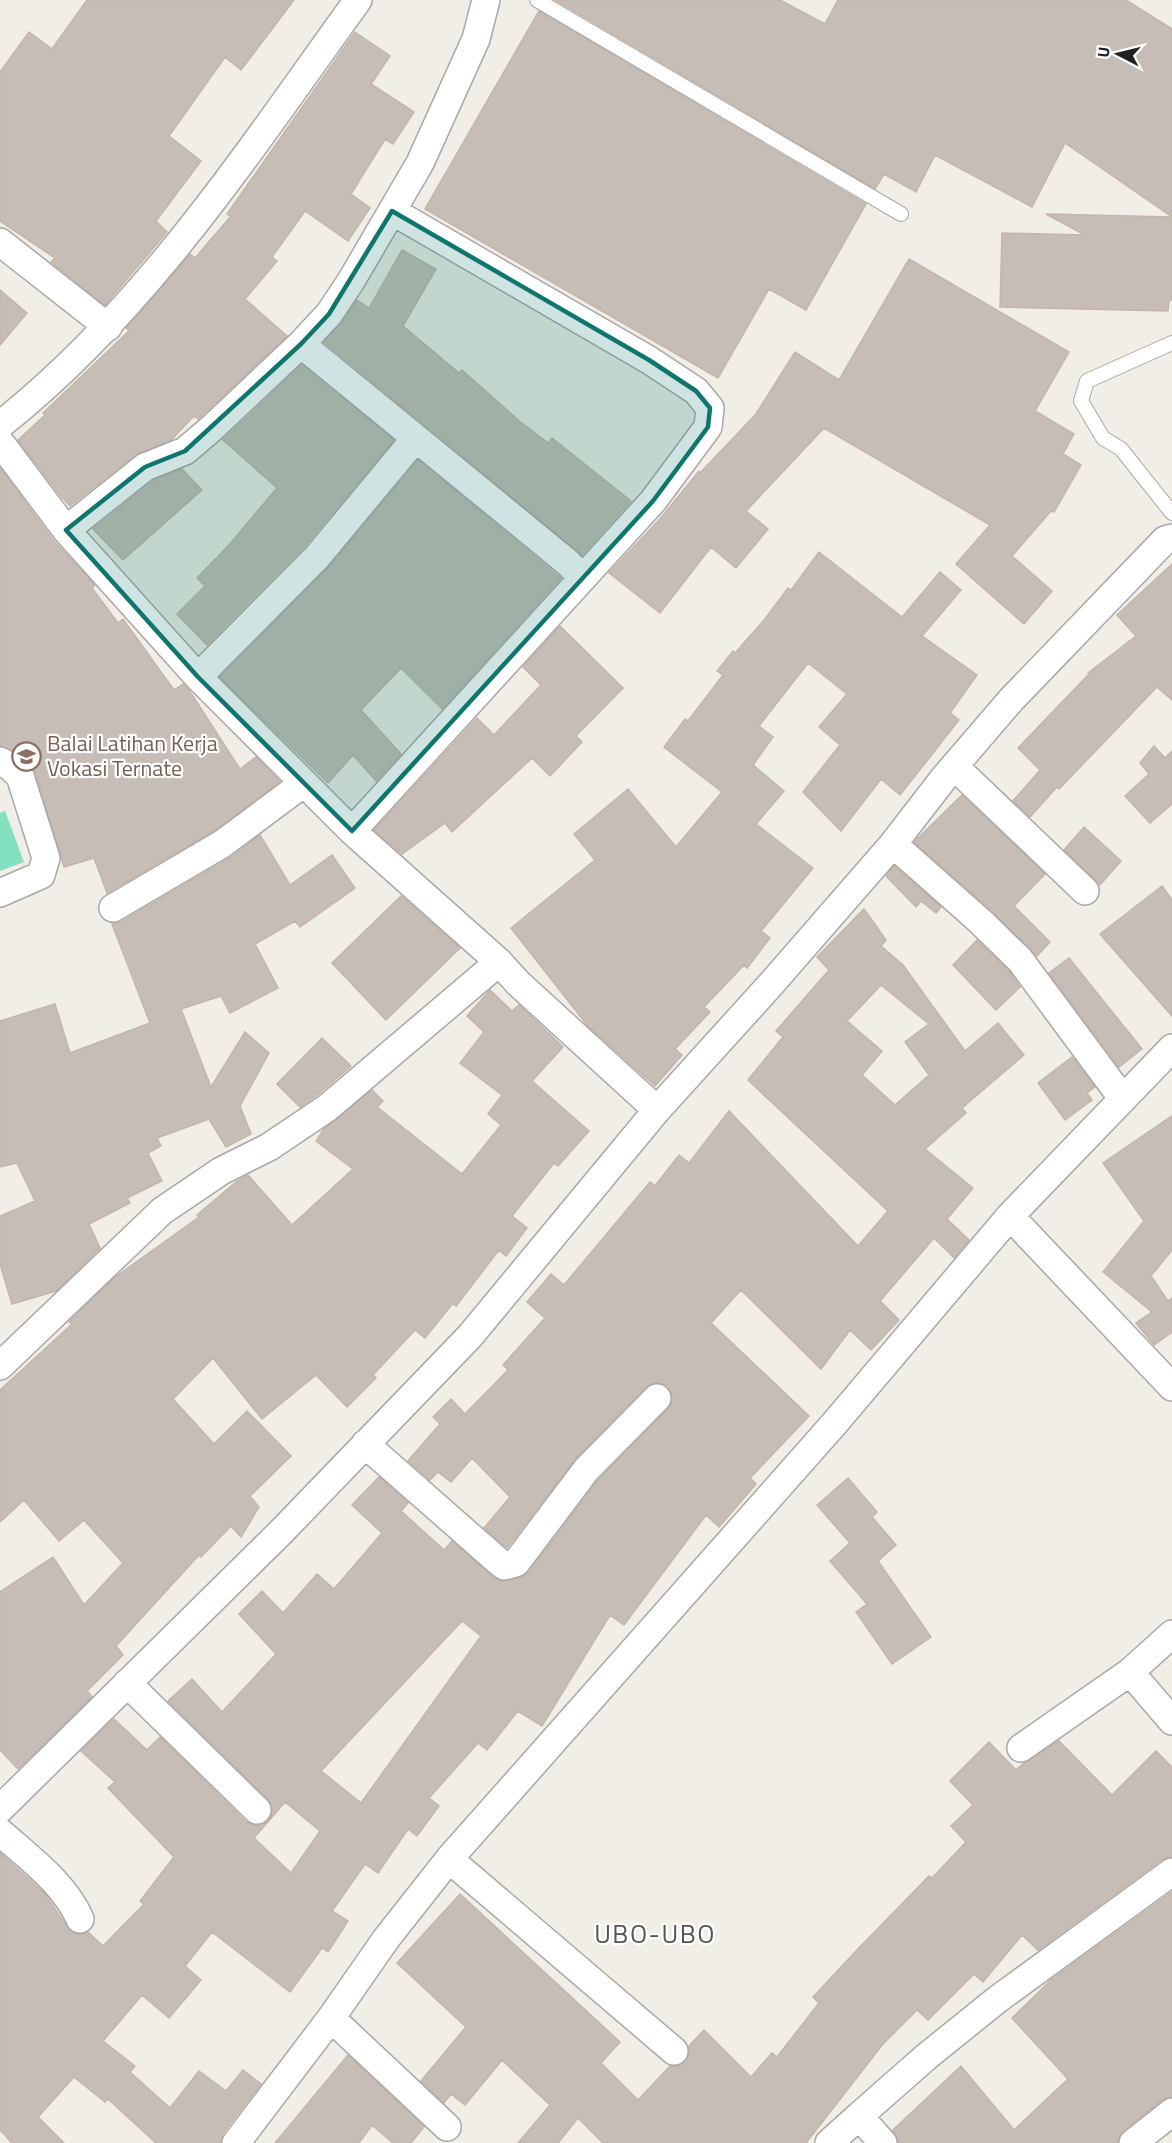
<svg xmlns="http://www.w3.org/2000/svg" width="1172" height="2143" font-family="'Titillium Web',sans-serif">
	<style>
		.pitch { fill: #84e1bf }
		.building { fill: #c6beb6; stroke: #c4b5a9; stroke-width: 1.5; fill-rule: evenodd }
		.lines { fill: none; stroke-linecap: round; stroke-linejoin: round }
		.service-casing { stroke: #a8a8a8; stroke-width: 16 }
		.minor-casing { stroke: #a8a8a8; stroke-width: 30 }
		.service { stroke: #fff; stroke-width: 14 }
		.minor { stroke: #fff; stroke-width: 27 }
		.marked { fill: #0f766e; fill-opacity: 0.2; stroke: #0f766e; stroke-width: 4.5; stroke-linejoin: round }
		.labels { text-anchor: middle; stroke-width: 4.5; stroke-linejoin: round; paint-order: stroke }
		.education-label { font-size: 22px; fill: #785e54; stroke: #fff; text-anchor: start }
		.quarter-label { font-size: 26px; letter-spacing: 1.5px; fill: #545454; stroke: #fff }
	</style>
	<rect width="100%" height="100%" fill="#f1eee7"/>
	<path class="pitch" d="M 5,811 L 24,862 L 0,871 L 0,813 Z"/>
	<path class="building" d="M 87,0 L 294,0 L 241,70 L 225,57 L 169,136 L 201,161 L 156,221 L 167,232 L 105,305 L 51,262 L 55,258 L 0,221 L 0,72 L 29,32 L 52,49 Z
		M 555,0 L 780,0 L 825,24 L 838,0 L 1126,0 L 1172,29 L 1172,300 L 1169,300 L 1168,311 L 1000,307 L 1002,233 L 1085,235 L 1046,214 L 1172,217 L 1065,143 L 1032,207 L 935,155 L 916,192 L 884,174 L 875,189 Z
		M 539,11 L 866,204 L 806,310 L 769,289 L 718,378 L 425,209 Z
		M 355,32 L 390,56 L 371,84 L 414,112 L 393,144 L 385,139 L 351,194 L 370,208 L 348,241 L 305,211 L 272,257 L 277,261 L 245,299 L 287,336 L 198,419 L 194,416 L 171,440 L 135,455 L 70,506 L 60,495 L 18,440 L 45,415 L 43,413 L 129,331 L 126,328 L 190,254 L 195,258 L 231,216 L 227,214 Z
		M 402,250 L 436,269 L 403,326 L 459,373 L 462,370 L 517,419 L 548,443 L 552,438 L 631,501 L 582,555 L 324,342 L 342,323 L 357,300 L 369,308 Z
		M 909,259 L 1069,352 L 1035,411 L 1074,434 L 1063,454 L 1081,465 L 1054,512 L 1051,511 L 1012,556 L 1052,591 L 1024,624 L 956,564 L 990,525 L 824,428 L 746,511 L 768,529 L 736,568 L 711,547 L 660,613 L 609,573 L 659,520 L 699,471 L 700,473 L 756,414 L 795,352 L 839,380 Z
		M 0,290 L 27,313 L 0,345 Z
		M 302,365 L 394,440 L 305,546 L 207,645 L 177,614 L 205,586 L 197,578 L 229,545 L 277,488 L 223,440 Z
		M 418,460 L 561,578 L 442,709 L 401,668 L 361,710 L 401,754 L 376,781 L 353,755 L 328,783 L 220,677 L 328,568 Z
		M 0,468 L 53,540 L 95,585 L 92,588 L 118,623 L 123,619 L 174,690 L 183,684 L 191,693 L 240,769 L 256,757 L 280,782 L 213,831 L 107,893 L 94,858 L 64,867 L 35,771 L 19,754 L 0,745 Z
		M 182,469 L 202,490 L 123,560 L 93,529 L 153,481 Z
		M 819,552 L 902,617 L 940,572 L 961,590 L 922,636 L 977,675 L 950,713 L 959,720 L 900,795 L 881,779 L 841,831 L 803,792 L 840,745 L 819,727 L 847,694 L 808,663 L 759,726 L 773,737 L 753,765 L 784,791 L 756,824 L 813,868 L 761,931 L 770,938 L 747,968 L 744,965 L 704,1007 L 710,1012 L 675,1049 L 682,1055 L 655,1086 L 587,1025 L 511,928 L 595,860 L 574,834 L 628,789 L 676,847 L 722,792 L 664,747 L 685,719 L 688,721 L 723,675 L 717,671 L 733,651 L 735,653 L 765,619 L 788,588 L 791,590 Z
		M 1172,564 L 1172,700 L 1157,687 L 1059,789 L 1057,787 L 1030,817 L 1013,801 L 1040,770 L 1018,748 L 1089,674 L 1088,673 L 1136,636 L 1117,615 Z
		M 560,626 L 623,688 L 576,736 L 582,742 L 550,776 L 532,758 L 452,832 L 445,823 L 402,854 L 374,830 L 477,718 L 494,735 L 541,685 L 523,667 Z
		M 1154,746 L 1165,758 L 1172,751 L 1172,804 L 1150,823 L 1125,796 L 1149,774 L 1140,763 Z
		M 962,795 L 1045,874 L 1014,906 L 1050,942 L 1037,956 L 990,909 L 914,842 Z
		M 1084,827 L 1121,861 L 1100,885 L 1064,850 Z
		M 260,835 L 290,885 L 332,855 L 355,888 L 300,927 L 295,921 L 255,944 L 278,988 L 230,1013 L 221,996 L 181,1009 L 211,1087 L 245,1032 L 269,1053 L 240,1106 L 251,1134 L 226,1147 L 209,1119 L 157,1138 L 161,1146 L 148,1153 L 162,1181 L 127,1198 L 130,1203 L 89,1224 L 100,1248 L 56,1291 L 12,1304 L 0,1264 L 0,1216 L 35,1201 L 17,1163 L 0,1167 L 0,1021 L 55,1004 L 70,1053 L 150,1023 L 112,924 L 121,922 L 230,858 Z
		M 894,866 L 941,907 L 936,913 L 921,901 L 916,907 L 886,876 Z
		M 1162,886 L 1172,900 L 1172,1016 L 1100,934 Z
		M 401,896 L 460,948 L 386,1020 L 332,963 Z
		M 864,909 L 886,940 L 881,946 L 903,965 L 965,1051 L 998,1023 L 1024,1055 L 962,1108 L 966,1113 L 925,1149 L 973,1188 L 947,1219 L 969,1240 L 954,1258 L 934,1238 L 880,1301 L 899,1320 L 871,1350 L 850,1330 L 821,1369 L 741,1290 L 711,1323 L 809,1416 L 750,1478 L 756,1484 L 719,1527 L 706,1515 L 624,1625 L 610,1615 L 542,1726 L 518,1711 L 487,1750 L 478,1743 L 429,1798 L 439,1806 L 417,1836 L 408,1829 L 378,1873 L 365,1864 L 332,1911 L 348,1921 L 328,1952 L 322,1948 L 290,1992 L 212,1932 L 185,1966 L 201,1980 L 169,2018 L 142,1995 L 103,2041 L 135,2066 L 130,2072 L 170,2108 L 199,2071 L 226,2091 L 243,2070 L 261,2084 L 223,2133 L 221,2143 L 156,2143 L 108,2099 L 105,2102 L 74,2077 L 38,2117 L 64,2143 L 12,2143 L 0,2130 L 0,1853 L 44,1893 L 71,1932 L 80,1935 L 88,1932 L 103,1946 L 144,1904 L 140,1901 L 174,1857 L 108,1788 L 115,1782 L 81,1751 L 114,1719 L 147,1750 L 160,1737 L 246,1822 L 254,1825 L 262,1825 L 268,1821 L 272,1813 L 272,1805 L 268,1799 L 168,1701 L 192,1679 L 222,1712 L 276,1654 L 239,1614 L 262,1591 L 283,1613 L 317,1574 L 334,1589 L 382,1533 L 352,1505 L 379,1477 L 408,1503 L 401,1511 L 444,1550 L 452,1541 L 494,1578 L 500,1581 L 520,1578 L 529,1572 L 598,1480 L 668,1409 L 672,1403 L 672,1394 L 668,1386 L 660,1383 L 653,1383 L 646,1387 L 575,1459 L 507,1548 L 484,1528 L 510,1497 L 472,1458 L 451,1482 L 438,1472 L 430,1480 L 408,1461 L 440,1424 L 433,1417 L 451,1399 L 465,1414 L 508,1370 L 503,1365 L 545,1318 L 527,1302 L 551,1274 L 564,1285 L 650,1182 L 655,1186 L 679,1155 L 689,1163 L 729,1111 L 858,1246 L 888,1211 L 748,1080 L 783,1037 L 776,1031 L 829,970 L 817,957 ZM 881,985 L 929,1024 L 905,1042 L 929,1075 L 895,1105 L 862,1075 L 882,1051 L 847,1021 ZM 462,1621 L 481,1636 L 361,1803 L 321,1771 ZM 285,1802 L 320,1831 L 291,1873 L 254,1838 Z
		M 977,940 L 1008,970 L 1020,987 L 996,1010 L 953,965 Z
		M 1069,958 L 1142,1049 L 1119,1067 L 1049,973 Z
		M 490,990 L 512,1011 L 519,1005 L 563,1047 L 532,1081 L 589,1131 L 558,1166 L 554,1163 L 512,1216 L 527,1228 L 506,1256 L 499,1250 L 456,1306 L 453,1303 L 425,1338 L 415,1330 L 373,1375 L 376,1378 L 347,1407 L 316,1375 L 262,1419 L 213,1358 L 173,1399 L 214,1444 L 247,1411 L 291,1456 L 250,1496 L 259,1507 L 241,1537 L 231,1526 L 201,1557 L 199,1555 L 116,1646 L 123,1655 L 87,1691 L 92,1697 L 18,1769 L 0,1750 L 0,1592 L 53,1557 L 84,1605 L 123,1563 L 84,1520 L 59,1541 L 24,1500 L 0,1522 L 0,1390 L 72,1324 L 69,1322 L 114,1278 L 199,1217 L 197,1215 L 237,1181 L 248,1175 L 292,1225 L 353,1169 L 316,1141 L 323,1130 L 372,1090 L 383,1101 L 377,1107 L 462,1174 L 501,1125 L 488,1114 L 502,1095 L 460,1063 L 484,1032 L 467,1016 Z
		M 322,1038 L 351,1066 L 317,1095 L 300,1107 L 277,1084 Z
		M 1072,1057 L 1095,1087 L 1087,1093 L 1092,1100 L 1065,1120 L 1038,1083 Z
		M 1172,1116 L 1172,1250 L 1151,1276 L 1168,1301 L 1172,1298 L 1172,1332 L 1154,1345 L 1136,1323 L 1152,1312 L 1103,1272 L 1144,1221 L 1103,1163 Z
		M 848,1478 L 877,1512 L 872,1517 L 896,1545 L 878,1561 L 931,1637 L 892,1664 L 856,1612 L 867,1604 L 830,1561 L 850,1543 L 817,1505 Z
		M 1059,1741 L 1112,1795 L 1156,1751 L 1172,1767 L 1172,1857 L 1163,1859 L 1038,1950 L 1022,1935 L 983,1982 L 974,1974 L 928,2020 L 917,2010 L 883,2044 L 806,2143 L 603,2143 L 578,2118 L 558,2143 L 518,2143 L 550,2105 L 502,2060 L 465,2105 L 451,2094 L 444,2103 L 421,2081 L 466,2027 L 397,1963 L 460,1894 L 620,2042 L 601,2063 L 638,2100 L 670,2066 L 679,2066 L 686,2062 L 689,2054 L 689,2046 L 704,2030 L 751,2077 L 772,2053 L 777,2057 L 819,2003 L 813,1997 L 857,1950 L 929,1876 L 932,1878 L 966,1842 L 951,1826 L 973,1805 L 950,1781 L 989,1742 L 1016,1770 L 1024,1763 Z
		M 1172,1892 L 1172,2097 L 1162,2100 L 1123,2131 L 1119,2137 L 1118,2143 L 898,2143 L 893,2130 L 961,2066 L 1014,2130 L 1068,2079 L 1012,2018 L 1051,1980 Z
		M 348,2055 L 424,2127 L 411,2143 L 393,2143 L 372,2125 L 359,2143 L 275,2143 Z"/>
	<g class="lines">
		<defs>
			<path id="service" d="M 537,0 L 901,214
				M 1172,343 L 1087,381 L 1081,401 L 1103,438 L 1121,449 L 1172,513"/>
			<path id="minor" d="M 486,0 L 476,39 L 420,163 L 351,281 L 329,314 L 301,344 L 567,562 L 582,577
				M 0,242 L 108,327
				M 0,425 C 147,309 250,149 358,0
				M 0,442 L 66,530 L 198,677 L 352,831 L 499,962
				M 66,530 L 145,467 L 185,451 L 212,428 L 301,344
				M 198,677 L 317,557 L 415,439
				M 0,761 L 9,766 L 20,776 L 46,858 L 41,875 L 0,893
				M 954,766 L 1085,891
				M 352,831 L 653,501 L 708,427 L 710,408 L 696,391 L 649,360 L 392,211
				M 893,844 L 980,921 L 1020,960 L 1123,1099
				M 113,908 L 222,844 L 304,783
				M 1010,1216 L 1172,1387
				M 0,1366 L 162,1211 L 221,1171 L 269,1147 L 327,1108 L 499,962 L 518,983 L 657,1110
				M 365,1444 L 498,1561 L 504,1566 L 516,1563 L 586,1470 L 657,1398
				M 1172,1634 L 1130,1672 L 1172,1721
				M 127,1683 L 257,1810
				M 1021,1748 L 1130,1672
				M 0,1809 L 281,1532 L 470,1336 L 657,1110 L 772,983 L 893,844 L 944,778 L 1011,700 L 1165,540 L 1172,538
				M 0,1832 C 29,1858 64,1883 80,1919
				M 449,1859 L 674,2051
				M 331,2018 L 447,2127
				M 236,2143 L 331,2018 L 386,1939 L 449,1859 L 834,1424 L 1010,1216 L 1172,1048
				M 829,2143 L 859,2116
				M 883,2143 L 859,2116 L 926,2057 L 998,1999 L 1172,1872
				M 1133,2143 L 1172,2112"/>
		</defs>
		<use href="#service" class="service-casing"/>
		<use href="#minor" class="minor-casing"/>
		<use href="#service" class="service"/>
		<use href="#minor" class="minor"/>
	</g>
	<path class="marked" d="M 392,211 L 649,360 L 696,391 L 710,408 L 708,427 L 653,501 L 352,831 L 198,677 L 66,530 L 145,467 L 185,451 L 301,344 L 329,314 Z"/>
	<defs>
		<symbol id="university-ring" viewBox="-11 -11 22 22"><circle r="9.5" fill="#fff" stroke="#8d6e63" stroke-width="1.5"/><path d="M0-5L7-2L0 1L-7-2ZM-4 1L0 2.5L4 1V4Q0 6-4 4Z" fill="#8d6e63"/></symbol>
	</defs>
	<g fill-rule="evenodd">
		<use href="#university-ring" x="10" y="740" width="33" height="33"/>
	</g>
	<g class="labels">
		<g class="education-label">
			<text x="47" y="751">Balai Latihan Kerja<tspan x="47" dy="25">Vokasi Ternate</tspan></text>
		</g>
		<g class="quarter-label">
			<text x="655" y="1943">UBO-UBO</text>
		</g>
	</g>
	<g transform="translate(1118 54) rotate(277)" stroke="#ffffff" stroke-width="4.5" paint-order="stroke">
	<path d="M0-4.5L10 22L0 15L-10 22Z" fill="#212121"/>
	<text y="-9" font-size="16" font-weight="bold" text-anchor="middle" fill="#212121">U</text>
	</g>
</svg>
